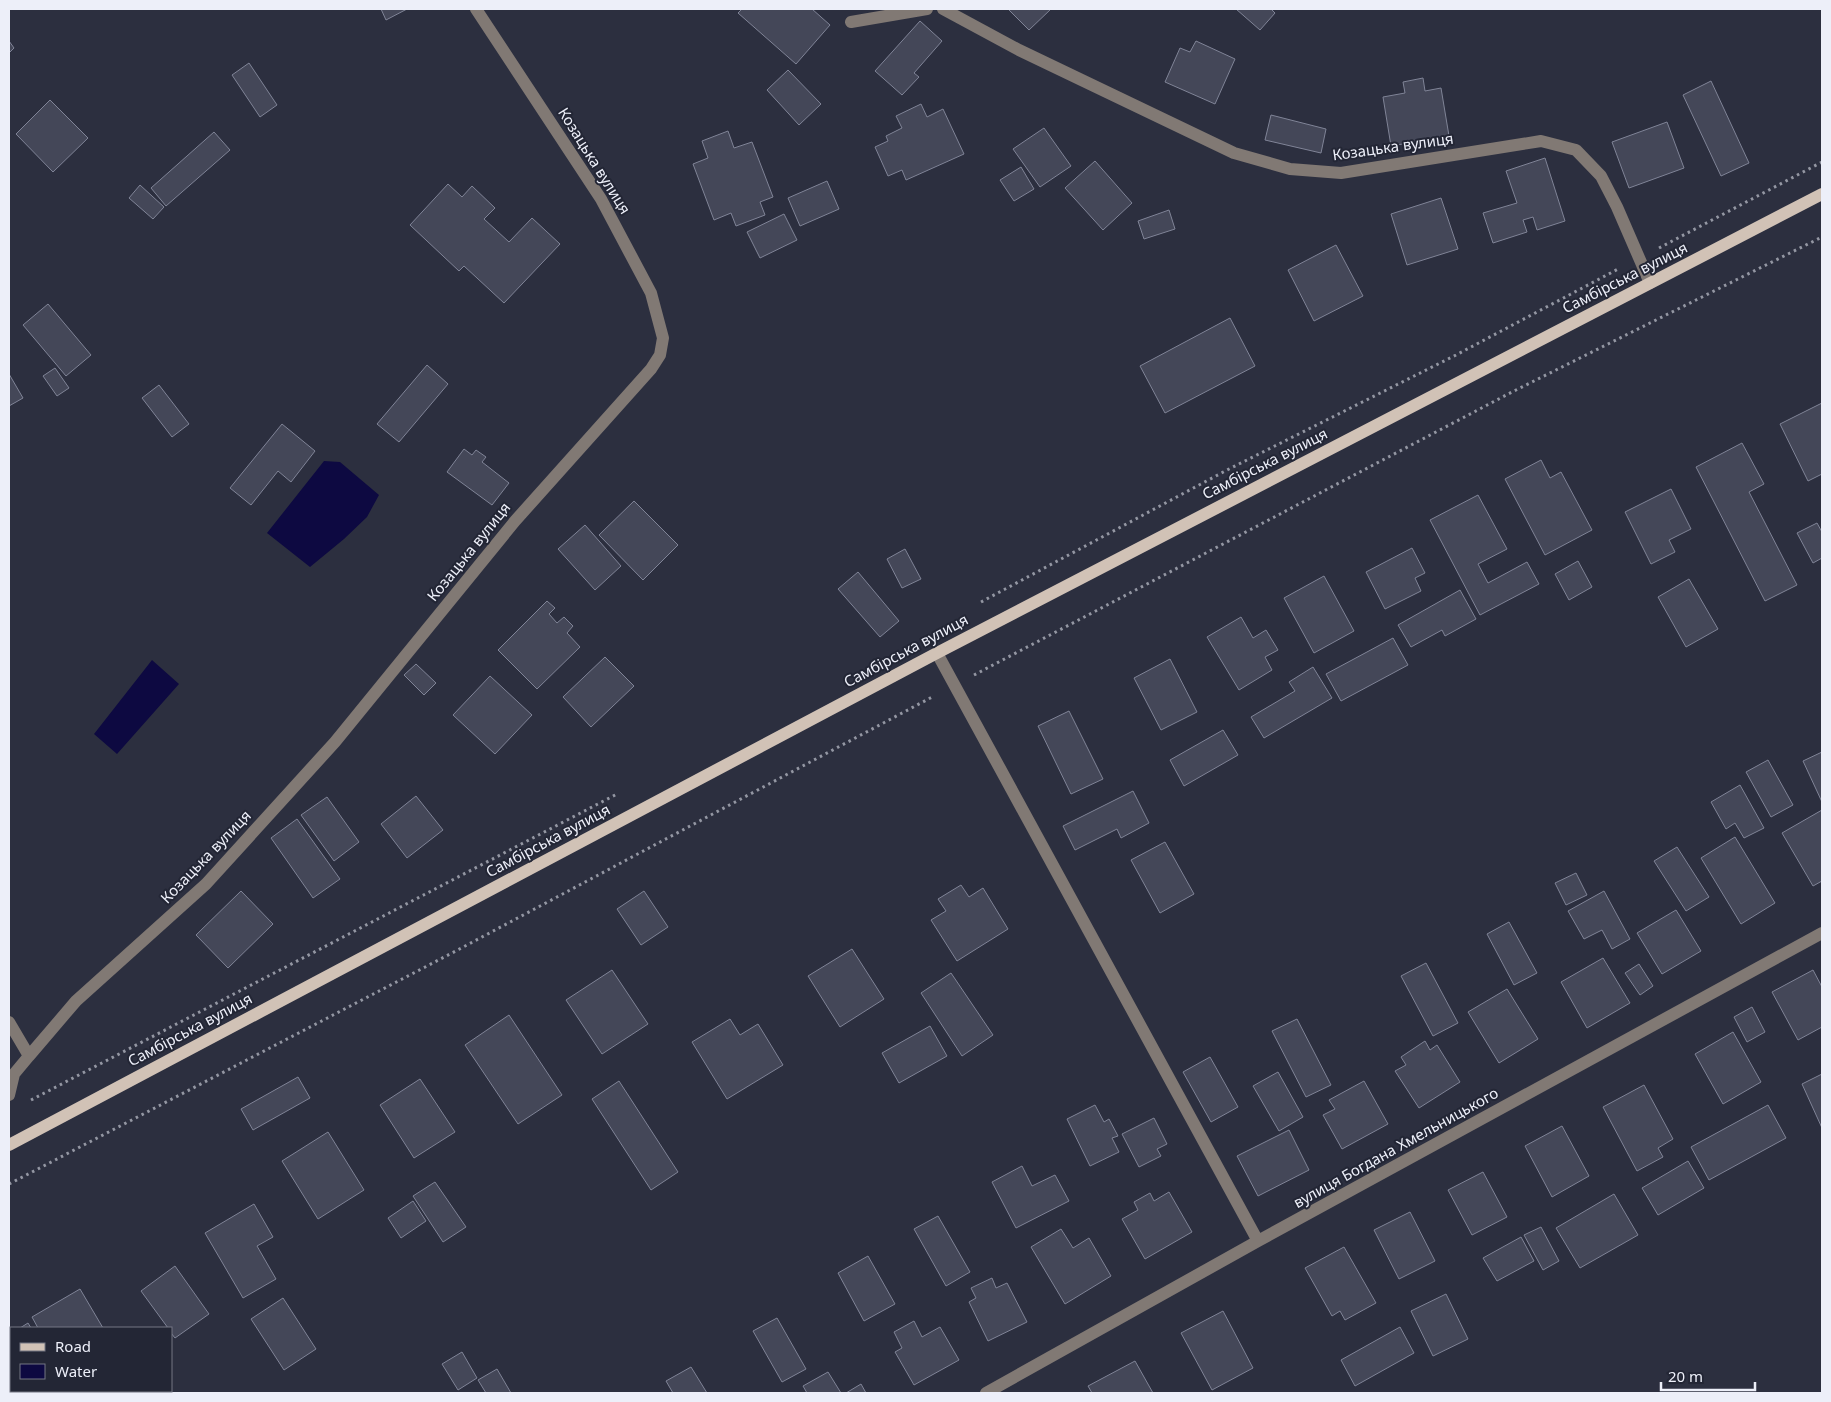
<svg xmlns="http://www.w3.org/2000/svg" width="1831" height="1402" font-family="'Noto Sans',sans-serif">
	<style>
		.water { fill: #0d0941 }
		.building { fill: #444758; stroke: #808497 }
		.lines { fill: none; stroke-linecap: round; stroke-linejoin: round }
		.path { stroke: #9497a3; stroke-width: 3; stroke-dasharray: 2.5 4; stroke-linecap: butt }
		.minor { stroke: #817974; stroke-width: 12 }
		.major { stroke: #d1c2b6; stroke-width: 12 }
		.labels { text-anchor: middle; stroke-width: 4; stroke-linejoin: round; paint-order: stroke }
		.street-label { font-size: 15px; fill: #edeff9; stroke: #232635 }
	</style>
	<rect width="100%" height="100%" fill="#2c2f3f"/>
	<path class="water" d="M 324,461 L 340,462 L 379,495 L 367,517 L 344,539 L 310,567 L 267,533 Z
		M 152,660 L 179,684 L 117,754 L 94,734 Z"/>
	<path class="building" d="M 381,9 L 407,9 L 386,20 Z
		M 742,9 L 812,9 L 830,25 L 796,64 L 738,13 Z
		M 1008,9 L 1051,9 L 1029,30 Z
		M 1236,9 L 1271,9 L 1275,13 L 1260,30 Z
		M 920,21 L 942,41 L 914,73 L 919,77 L 902,95 L 875,71 Z
		M 9,41 L 14,48 L 9,53 Z
		M 1196,41 L 1235,59 L 1215,104 L 1165,82 L 1180,48 L 1190,52 Z
		M 249,63 L 277,105 L 260,117 L 232,75 Z
		M 788,70 L 821,104 L 799,125 L 767,90 Z
		M 1423,78 L 1425,91 L 1441,88 L 1449,136 L 1391,146 L 1383,97 L 1405,93 L 1403,82 Z
		M 1711,81 L 1749,163 L 1721,176 L 1683,95 Z
		M 50,100 L 88,138 L 53,172 L 16,134 Z
		M 921,104 L 927,117 L 943,109 L 964,154 L 906,180 L 902,170 L 888,176 L 875,147 L 888,141 L 886,136 L 902,128 L 896,116 Z
		M 1271,115 L 1326,129 L 1321,153 L 1265,140 Z
		M 1667,122 L 1684,168 L 1629,188 L 1612,142 Z
		M 1044,128 L 1071,166 L 1040,187 L 1013,149 Z
		M 728,131 L 734,148 L 752,142 L 773,197 L 760,202 L 765,215 L 736,226 L 731,213 L 714,220 L 693,164 L 708,158 L 702,141 Z
		M 214,132 L 230,150 L 166,206 L 151,188 Z
		M 1545,158 L 1565,221 L 1537,230 L 1533,217 L 1523,220 L 1527,232 L 1493,243 L 1483,213 L 1517,203 L 1506,171 Z
		M 1095,161 L 1132,203 L 1103,230 L 1065,188 Z
		M 1021,167 L 1034,189 L 1014,201 L 1000,180 Z
		M 827,181 L 839,209 L 800,226 L 788,198 Z
		M 448,184 L 462,197 L 472,186 L 495,208 L 484,219 L 509,242 L 532,218 L 560,244 L 504,303 L 464,266 L 459,271 L 410,225 Z
		M 140,185 L 164,207 L 153,219 L 129,198 Z
		M 1441,198 L 1458,249 L 1407,265 L 1391,214 Z
		M 1169,210 L 1175,229 L 1144,239 L 1138,221 Z
		M 784,214 L 797,240 L 760,258 L 747,232 Z
		M 1336,245 L 1363,296 L 1314,321 L 1288,270 Z
		M 48,304 L 91,355 L 66,376 L 23,325 Z
		M 1230,318 L 1255,366 L 1165,413 L 1140,366 Z
		M 427,365 L 448,384 L 399,442 L 377,424 Z
		M 55,368 L 69,388 L 57,396 L 43,376 Z
		M 9,374 L 23,398 L 9,406 Z
		M 159,385 L 189,424 L 172,437 L 142,398 Z
		M 1822,403 L 1822,474 L 1808,481 L 1780,424 Z
		M 282,424 L 315,451 L 291,482 L 278,471 L 251,505 L 230,488 Z
		M 1742,443 L 1764,484 L 1749,492 L 1797,585 L 1765,601 L 1696,467 Z
		M 464,449 L 472,455 L 476,450 L 486,457 L 482,462 L 509,483 L 492,505 L 447,472 Z
		M 1541,460 L 1550,478 L 1561,472 L 1592,530 L 1545,555 L 1505,479 Z
		M 1671,489 L 1691,529 L 1669,540 L 1675,552 L 1651,564 L 1625,512 Z
		M 1478,495 L 1507,549 L 1478,564 L 1488,583 L 1527,562 L 1539,584 L 1480,615 L 1430,520 Z
		M 634,501 L 678,545 L 643,580 L 599,535 Z
		M 1817,523 L 1822,532 L 1822,558 L 1813,563 L 1797,533 Z
		M 585,525 L 621,566 L 595,590 L 558,549 Z
		M 1412,548 L 1425,573 L 1415,578 L 1421,591 L 1385,609 L 1366,572 Z
		M 905,549 L 921,579 L 902,588 L 887,559 Z
		M 1578,561 L 1592,587 L 1569,600 L 1555,574 Z
		M 858,572 L 899,621 L 880,637 L 838,589 Z
		M 1324,576 L 1354,631 L 1314,653 L 1284,598 Z
		M 1689,579 L 1718,629 L 1686,647 L 1658,597 Z
		M 1460,590 L 1476,619 L 1445,636 L 1442,630 L 1411,647 L 1398,625 Z
		M 547,601 L 555,608 L 549,614 L 557,623 L 564,617 L 573,626 L 567,633 L 580,647 L 537,689 L 498,650 Z
		M 1241,617 L 1253,638 L 1266,630 L 1278,650 L 1265,657 L 1272,670 L 1239,690 L 1207,637 Z
		M 1393,638 L 1408,665 L 1341,701 L 1326,674 Z
		M 605,657 L 634,686 L 591,727 L 563,697 Z
		M 1170,659 L 1197,712 L 1161,730 L 1134,678 Z
		M 416,664 L 436,683 L 424,695 L 404,675 Z
		M 1313,667 L 1332,698 L 1264,738 L 1251,717 L 1295,691 L 1289,682 Z
		M 490,676 L 532,715 L 495,754 L 453,715 Z
		M 1069,711 L 1103,779 L 1071,794 L 1038,726 Z
		M 1223,730 L 1238,755 L 1184,786 L 1170,760 Z
		M 1822,752 L 1822,802 L 1803,761 Z
		M 1768,760 L 1793,805 L 1771,817 L 1746,772 Z
		M 1740,785 L 1764,828 L 1744,838 L 1735,823 L 1726,829 L 1711,802 Z
		M 1133,791 L 1149,823 L 1121,838 L 1117,829 L 1075,850 L 1063,826 Z
		M 416,796 L 443,830 L 407,858 L 381,824 Z
		M 327,797 L 359,842 L 334,861 L 301,815 Z
		M 1822,810 L 1822,881 L 1813,886 L 1782,833 Z
		M 297,819 L 340,879 L 313,898 L 271,838 Z
		M 1735,837 L 1775,903 L 1741,924 L 1701,858 Z
		M 1165,842 L 1194,894 L 1160,913 L 1131,860 Z
		M 1677,847 L 1709,897 L 1686,911 L 1654,861 Z
		M 1576,873 L 1587,895 L 1566,905 L 1555,883 Z
		M 961,885 L 969,897 L 983,888 L 1008,929 L 957,961 L 931,920 L 946,911 L 938,899 Z
		M 241,891 L 273,924 L 228,968 L 196,935 Z
		M 644,891 L 668,927 L 641,945 L 617,909 Z
		M 1604,891 L 1630,939 L 1612,949 L 1602,930 L 1584,939 L 1568,911 Z
		M 1676,910 L 1701,951 L 1662,974 L 1637,933 Z
		M 1509,922 L 1537,973 L 1514,985 L 1487,934 Z
		M 852,949 L 884,999 L 840,1027 L 808,976 Z
		M 1603,958 L 1630,1003 L 1587,1028 L 1561,982 Z
		M 1426,963 L 1458,1023 L 1433,1036 L 1401,976 Z
		M 1639,964 L 1653,986 L 1640,995 L 1625,973 Z
		M 612,970 L 648,1024 L 602,1054 L 566,1000 Z
		M 1813,970 L 1822,987 L 1822,1027 L 1798,1040 L 1772,992 Z
		M 951,973 L 993,1035 L 962,1056 L 921,993 Z
		M 1507,989 L 1538,1039 L 1499,1063 L 1468,1012 Z
		M 1752,1007 L 1765,1032 L 1747,1042 L 1734,1017 Z
		M 509,1015 L 562,1095 L 518,1124 L 465,1045 Z
		M 730,1019 L 740,1035 L 758,1024 L 783,1065 L 727,1099 L 692,1042 Z
		M 1297,1019 L 1331,1085 L 1306,1097 L 1272,1031 Z
		M 930,1026 L 947,1056 L 899,1083 L 882,1053 Z
		M 1733,1032 L 1761,1082 L 1723,1104 L 1695,1054 Z
		M 1425,1041 L 1430,1050 L 1437,1045 L 1460,1082 L 1419,1108 L 1395,1071 L 1406,1065 L 1401,1057 Z
		M 1210,1057 L 1238,1107 L 1211,1122 L 1183,1072 Z
		M 1278,1072 L 1303,1117 L 1279,1131 L 1253,1086 Z
		M 1822,1074 L 1822,1128 L 1802,1084 Z
		M 298,1077 L 310,1098 L 253,1130 L 241,1109 Z
		M 420,1079 L 455,1132 L 414,1158 L 380,1105 Z
		M 619,1081 L 678,1172 L 651,1190 L 592,1099 Z
		M 1364,1081 L 1388,1124 L 1342,1149 L 1323,1115 L 1335,1109 L 1329,1100 Z
		M 1644,1085 L 1673,1139 L 1658,1148 L 1663,1157 L 1637,1171 L 1603,1107 Z
		M 1095,1105 L 1104,1122 L 1109,1119 L 1118,1136 L 1112,1138 L 1119,1152 L 1090,1166 L 1067,1119 Z
		M 1768,1105 L 1786,1138 L 1709,1180 L 1691,1147 Z
		M 1154,1118 L 1167,1144 L 1157,1149 L 1161,1156 L 1139,1167 L 1122,1134 Z
		M 1562,1126 L 1589,1176 L 1552,1197 L 1525,1146 Z
		M 1289,1130 L 1309,1170 L 1258,1196 L 1237,1156 Z
		M 328,1132 L 364,1190 L 318,1219 L 282,1161 Z
		M 1688,1161 L 1704,1188 L 1658,1215 L 1642,1188 Z
		M 1022,1166 L 1032,1186 L 1055,1175 L 1069,1201 L 1016,1228 L 992,1182 Z
		M 1483,1172 L 1507,1217 L 1472,1235 L 1448,1190 Z
		M 435,1182 L 466,1227 L 443,1242 L 413,1196 Z
		M 1169,1192 L 1192,1232 L 1145,1259 L 1122,1219 L 1138,1210 L 1134,1202 L 1150,1193 L 1154,1201 Z
		M 1614,1194 L 1638,1235 L 1580,1268 L 1556,1228 Z
		M 413,1201 L 426,1221 L 401,1238 L 388,1218 Z
		M 254,1204 L 273,1237 L 257,1246 L 276,1279 L 243,1298 L 205,1233 Z
		M 1410,1212 L 1435,1261 L 1399,1279 L 1374,1230 Z
		M 938,1216 L 970,1272 L 946,1286 L 914,1229 Z
		M 1541,1227 L 1559,1261 L 1543,1270 L 1524,1235 Z
		M 1061,1229 L 1073,1248 L 1089,1238 L 1111,1276 L 1065,1304 L 1031,1247 Z
		M 1521,1237 L 1534,1261 L 1497,1281 L 1483,1258 Z
		M 1344,1247 L 1376,1303 L 1345,1320 L 1340,1311 L 1332,1316 L 1305,1268 Z
		M 868,1256 L 895,1304 L 864,1321 L 838,1273 Z
		M 175,1266 L 209,1314 L 175,1338 L 171,1333 L 171,1328 L 168,1328 L 141,1291 Z
		M 992,1278 L 996,1288 L 1007,1283 L 1027,1322 L 988,1341 L 969,1302 L 976,1298 L 971,1288 Z
		M 80,1289 L 103,1328 L 38,1328 L 32,1317 Z
		M 1446,1294 L 1468,1339 L 1433,1356 L 1411,1311 Z
		M 283,1298 L 316,1349 L 284,1370 L 251,1319 Z
		M 1223,1311 L 1253,1368 L 1212,1390 L 1181,1333 Z
		M 777,1318 L 806,1369 L 782,1382 L 753,1331 Z
		M 914,1321 L 922,1337 L 940,1327 L 959,1360 L 914,1385 L 895,1352 L 902,1348 L 894,1332 Z
		M 28,1323 L 31,1328 L 20,1328 Z
		M 1400,1327 L 1414,1353 L 1355,1386 L 1341,1360 Z
		M 462,1352 L 477,1378 L 458,1390 L 442,1364 Z
		M 11,1360 L 11,1391 L 38,1391 L 39,1393 L 9,1393 L 9,1362 Z
		M 1135,1361 L 1153,1393 L 1092,1393 L 1088,1386 Z
		M 691,1367 L 707,1393 L 673,1393 L 666,1381 Z
		M 497,1369 L 511,1393 L 486,1393 L 478,1380 Z
		M 828,1372 L 841,1393 L 807,1393 L 803,1386 Z
		M 861,1384 L 866,1393 L 846,1393 Z"/>
	<g class="lines">
		<path class="path" d="M 1659,248 L 1822,162
			M 981,602 L 1227,470 L 1456,355 L 1620,268
			M 974,675 L 1512,392 L 1822,237
			M 31,1100 L 617,794
			M 9,1184 L 452,953 L 934,696"/>
		<path class="minor" d="M 943,9 L 1019,50 L 1234,153 L 1290,169 L 1341,173 L 1541,141 L 1576,150 L 1601,176 L 1617,207 L 1650,283
			M 851,22 L 927,9
			M 937,653 L 1258,1241
			M 9,1022 L 29,1056 L 14,1074 L 9,1095
			M 29,1056 L 76,1001 L 206,884 L 335,742 L 515,521 L 651,369 L 660,355 L 663,338 L 651,293 L 601,199 L 476,9
			M 986,1393 L 1258,1241 L 1822,933"/>
		<path class="major" d="M 9,1145 L 937,653 L 1822,194"/>
	</g>
	<g class="labels">
		<g class="street-label">
			<text transform="translate(1393 147) rotate(-8)" y="5">Козацька вулиця</text>
			<text transform="translate(594 161) rotate(58)" y="5">Козацька вулиця</text>
			<text transform="translate(1625 278) rotate(-27)" y="5">Самбірська вулиця</text>
			<text transform="translate(1265 464) rotate(-27)" y="5">Самбірська вулиця</text>
			<text transform="translate(469 552) rotate(-51)" y="5">Козацька вулиця</text>
			<text transform="translate(906 651) rotate(-28)" y="5">Самбірська вулиця</text>
			<text transform="translate(548 841) rotate(-28)" y="5">Самбірська вулиця</text>
			<text transform="translate(206 857) rotate(-46)" y="5">Козацька вулиця</text>
			<text transform="translate(190 1030) rotate(-28)" y="5">Самбірська вулиця</text>
			<text transform="translate(1396 1148) rotate(-29)" y="5">вулиця Богдана Хмельницького</text>
		</g>
	</g>
	<rect width="1831" height="1402" fill="none" stroke="#edeff9" stroke-width="20"/>
	<rect x="10" y="1327" width="162" height="65" fill="#232635" stroke="#747683"/>
	<rect x="20" y="1343" width="25" height="8" fill="#d1c2b6" stroke="#747683"/>
	<text x="55" y="1352" font-size="15" fill="#edeff9">Road</text>
	<rect x="20" y="1364" width="25" height="15" fill="#0d0941" stroke="#747683"/>
	<text x="55" y="1377" font-size="15" fill="#edeff9">Water</text>
	<path d="M1661 1382v8h94v-8" fill="none" stroke="#edeff9" stroke-width="2.5"/>
	<text x="1668" y="1382" font-size="15" fill="#edeff9" stroke="#232635" stroke-width="4" paint-order="stroke">20 m</text>
</svg>
